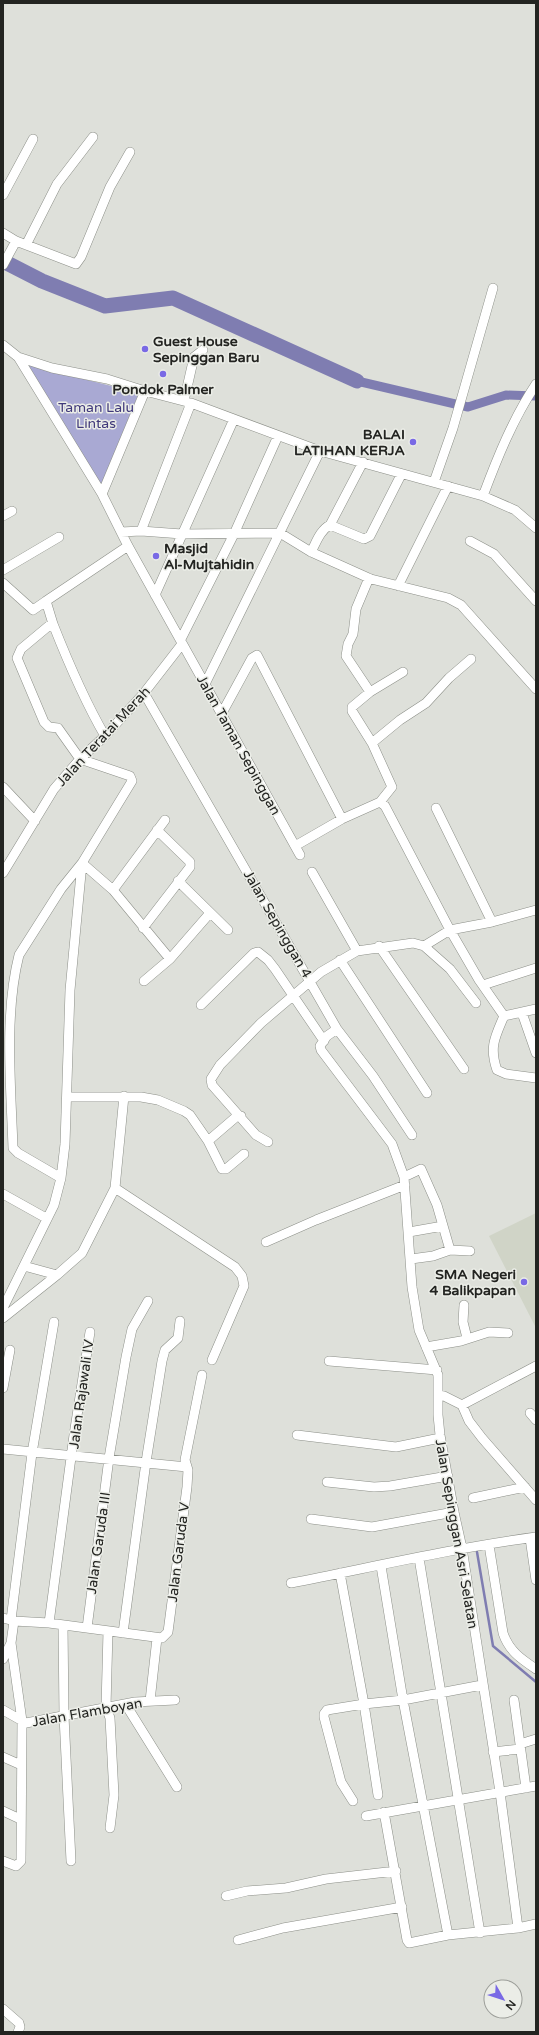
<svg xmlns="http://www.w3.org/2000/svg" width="539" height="2035" font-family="'Varela Round',sans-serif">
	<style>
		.built { fill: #d0d4c7 }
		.green { fill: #a9a9d3 }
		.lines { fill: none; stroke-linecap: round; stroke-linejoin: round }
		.stream { stroke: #7f7db1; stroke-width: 2.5 }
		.canal { stroke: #7f7db1; stroke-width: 9 }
		.river { stroke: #7f7db1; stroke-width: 15 }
		.minor-casing { stroke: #8c8f88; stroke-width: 10 }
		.minor { stroke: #fff; stroke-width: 9 }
		.poi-dot { fill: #7969e5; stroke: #ebede7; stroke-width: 1.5 }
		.labels { text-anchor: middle; stroke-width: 3; stroke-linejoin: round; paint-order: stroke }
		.poi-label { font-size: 14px; font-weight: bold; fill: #232421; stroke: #ebede7; text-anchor: start }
		.park-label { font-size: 14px; fill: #40397b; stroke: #ebede7 }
		.street-label { font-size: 14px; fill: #232421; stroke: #ebede7 }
	</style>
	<rect width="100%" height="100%" fill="#dee0da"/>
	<path class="built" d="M 536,1213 L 536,1328 L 489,1236 Z"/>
	<path class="green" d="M 28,365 L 139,393 L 101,485 Z"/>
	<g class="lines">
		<path class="stream" d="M 477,1552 L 493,1646 L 536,1682"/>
		<path class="canal" d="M 357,381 L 468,407 L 506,395 L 536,396"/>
		<path class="river" d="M 3,261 L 42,281 L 105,306 L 173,298 L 357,381"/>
		<defs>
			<path id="minor" d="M 3,195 L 33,139
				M 3,233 L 16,241 L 76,264 L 81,257 L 110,187 L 130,152
				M 26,245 L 57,184 L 93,137
				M 3,265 L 16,241
				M 3,345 L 18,357 L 52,368 L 107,379 L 145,391 L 191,403 L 320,451 L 483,496 L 515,510 L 536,528
				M 18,357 L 102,494 L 128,546 L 300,855
				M 184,401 L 194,357 L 203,350
				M 434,482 L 453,428 L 493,288
				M 102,494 L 145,391
				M 483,496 C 498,456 513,419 536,384
				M 3,516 L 12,511
				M 330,525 L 363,462
				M 141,531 L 191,403
				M 121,532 L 141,531 L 182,534 L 280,533 L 311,552 L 371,579 L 448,598 L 461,605 L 536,689
				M 470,541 L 494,554 L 536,601
				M 311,552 C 316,543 320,530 330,525 L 364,539 L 370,536 L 401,475
				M 3,570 L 59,537
				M 369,578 L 356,609 L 353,634 L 348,644 L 346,656 L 370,692
				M 3,583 L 33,610 L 46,601
				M 398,586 L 448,486
				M 155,595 L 234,419
				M 53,624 L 46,601 L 128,546
				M 181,639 L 234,534 L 278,436
				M 205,684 L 320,451
				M 144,693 L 337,1029 L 373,1076 L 412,1135
				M 222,713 L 252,658 L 257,655 L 342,819
				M 372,743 L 352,711 L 352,707 L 370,692 L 403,672
				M 3,787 L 35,821
				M 380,802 L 392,787 L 372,743 L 400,720 L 426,703 L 449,678 L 471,659
				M 436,808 L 492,922
				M 295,846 L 342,819 L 380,802 L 385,806 L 450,930 L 492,922 L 536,910
				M 312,872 L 357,951
				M 3,873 L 54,789 L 80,759 L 105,736 L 144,693 L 182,644
				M 178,881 L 228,930
				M 113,890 L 165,820
				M 143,928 L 190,867 L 190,862 L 157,830
				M 379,946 L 464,1069
				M 424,946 L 450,969 L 476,1003
				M 340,960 L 427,1093
				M 144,981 L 170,959 L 210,913
				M 483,985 L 536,968
				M 201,1005 L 254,953 L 258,952 L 268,960 L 275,969 L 324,1041
				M 522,1013 L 536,1053
				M 504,1016 L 536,1009
				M 337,1029 L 327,1036 L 320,1046 L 321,1050 L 392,1144 L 404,1177 L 412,1287 L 419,1330 L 438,1375 L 438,1415 L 440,1435 L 454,1512 L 462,1548 L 500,1792 L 518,1928
				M 124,1096 L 115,1188 L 235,1267 L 242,1276 L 244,1286 L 212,1360
				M 67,1097 L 141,1097 L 158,1100 L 184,1111 L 190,1115 L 208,1141 L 222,1169 L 226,1169 L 244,1154
				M 208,1141 L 236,1117 L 241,1116
				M 268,1142 L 256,1135 L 212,1085 L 211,1079 L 220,1065 L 261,1023 L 321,972 L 357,951 L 413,943 L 424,946 L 450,930 L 479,980 L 504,1016 C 495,1037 489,1047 497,1070 L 506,1074 L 536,1078
				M 404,1177 L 421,1169 L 437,1205 L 450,1250
				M 61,1178 L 18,1153 L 13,1148 C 11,1087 4,1014 19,955 L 61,889 L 82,863 L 113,890 L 170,959
				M 3,1194 L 46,1218
				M 409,1232 L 443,1226
				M 266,1242 L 316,1220 L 405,1185
				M 411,1259 L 433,1256 L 450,1250 L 470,1251
				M 24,1266 L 57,1275
				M 464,1305 L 463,1322 L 467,1338
				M 3,1308 L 54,1205 L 61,1178 L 65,1144 L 70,990 L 82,863 L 132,781 L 130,776 L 80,759 L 58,728 L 49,727 L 44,722 L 17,658 L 21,649 L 51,624 L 53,624 C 68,662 84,700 105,736
				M 3,1318 L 57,1275 L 82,1253 L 115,1188
				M 426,1347 L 461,1341 L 489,1332 L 508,1333
				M 329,1361 L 437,1370
				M 3,1388 L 10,1350
				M 438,1395 L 444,1396 L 462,1405 L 469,1421 L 482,1438 L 536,1500
				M 462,1405 L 536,1366
				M 530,1413 L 536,1420
				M 297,1435 L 396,1447 L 440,1438
				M 3,1449 L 187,1467
				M 327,1482 L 374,1487 L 390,1486 L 448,1476
				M 473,1498 L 525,1487
				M 311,1519 L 372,1527 L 454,1512
				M 530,1538 L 536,1580
				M 489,1545 L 503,1633 C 509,1651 521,1659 536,1669
				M 419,1558 L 480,1933
				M 381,1566 L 403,1700 L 448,1935
				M 340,1573 L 364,1704 L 403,1700 L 482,1685
				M 291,1583 C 373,1567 454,1548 536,1537
				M 3,1618 L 14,1621 L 49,1623 L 162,1638 L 168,1632 L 187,1487 L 188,1470 L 185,1460 L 202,1375
				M 11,1620 L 32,1453 L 54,1322
				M 49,1623 L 74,1435 L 90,1332
				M 63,1625 L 64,1716 L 71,1861
				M 87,1628 L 109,1458 L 126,1357 L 132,1329 L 148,1301
				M 108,1631 L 106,1707 L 110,1718 L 114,1795 L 110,1828
				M 123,1633 L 146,1462 L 162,1361 L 165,1350 L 178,1338 L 180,1321
				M 3,1659 L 11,1643
				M 514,1700 L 526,1788
				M 150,1701 L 157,1638
				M 126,1705 L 177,1787
				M 3,1710 L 26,1723 L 135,1702 L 175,1700
				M 520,1744 L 536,1739
				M 493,1752 L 520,1749
				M 3,1757 L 21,1765
				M 353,1801 L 341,1782 L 324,1717 L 324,1714 L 327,1710 L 364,1704 L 378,1795
				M 3,1811 L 20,1819
				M 384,1812 L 407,1940 L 409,1943 L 448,1935 L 518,1928 L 536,1924
				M 366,1816 L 536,1786
				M 3,1861 L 16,1866 L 21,1861 L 22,1721 L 11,1643 L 14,1621
				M 226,1896 L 247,1891 L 286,1888 L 326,1879 L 396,1871
				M 238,1940 L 283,1928 L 402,1907
				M 3,2009 L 19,2023 L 20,2027 L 18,2032"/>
		</defs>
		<use href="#minor" class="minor-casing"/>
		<use href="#minor" class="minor"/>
	</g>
	<g class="poi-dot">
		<circle cx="145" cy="349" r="4"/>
		<circle cx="163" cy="374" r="4"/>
		<circle cx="413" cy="442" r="4"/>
		<circle cx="156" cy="556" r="4"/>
		<circle cx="524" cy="1282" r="4"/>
	</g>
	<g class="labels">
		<g class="poi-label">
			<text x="153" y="346">Guest House<tspan x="153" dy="16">Sepinggan Baru</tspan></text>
			<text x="163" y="394" text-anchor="middle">Pondok Palmer</text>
			<text x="405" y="439" text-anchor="end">BALAI<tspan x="405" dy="16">LATIHAN KERJA</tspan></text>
			<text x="164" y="553">Masjid<tspan x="164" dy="16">Al-Mujtahidin</tspan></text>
			<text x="516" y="1279" text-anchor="end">SMA Negeri<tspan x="516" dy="16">4 Balikpapan</tspan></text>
		</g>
		<g class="park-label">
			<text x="96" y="412">Taman Lalu<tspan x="96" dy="16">Lintas</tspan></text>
		</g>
		<g class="street-label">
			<text transform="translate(103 736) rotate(-47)" y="5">Jalan Teratai Merah</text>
			<text transform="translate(239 745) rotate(61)" y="5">Jalan Taman Sepinggan</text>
			<text transform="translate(278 924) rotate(60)" y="5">Jalan Sepinggan 4</text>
			<text transform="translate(81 1394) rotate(-82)" y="5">Jalan Rajawali IV</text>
			<text transform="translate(457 1534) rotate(80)" y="5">Jalan Sepinggan Asri Selatan</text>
			<text transform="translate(98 1543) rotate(-82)" y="5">Jalan Garuda III</text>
			<text transform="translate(178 1552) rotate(-83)" y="5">Jalan Garuda V</text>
			<text transform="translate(87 1712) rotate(-10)" y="5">Jalan Flamboyan</text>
		</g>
	</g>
	<rect width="539" height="2035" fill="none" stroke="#232421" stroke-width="8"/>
	<g transform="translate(503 1999) rotate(129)"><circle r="19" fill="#ebede7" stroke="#9b9d98"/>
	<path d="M0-3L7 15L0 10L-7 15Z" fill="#7969e5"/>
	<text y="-6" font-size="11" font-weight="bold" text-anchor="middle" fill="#232421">N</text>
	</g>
</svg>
